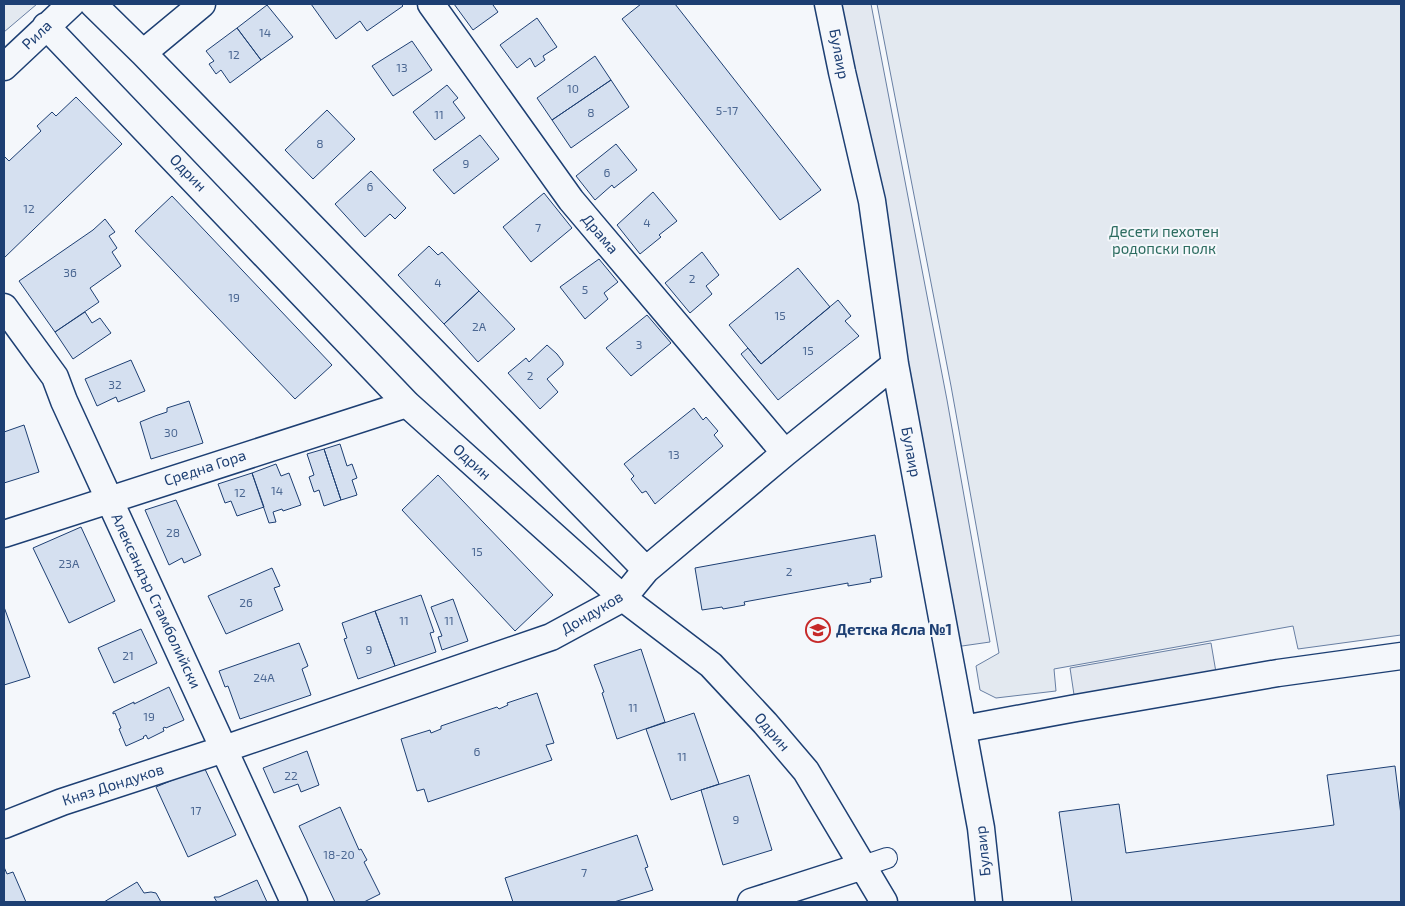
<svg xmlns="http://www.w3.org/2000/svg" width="1405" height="906" font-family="'Exo 2',sans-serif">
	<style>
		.green { fill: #e3e9f0; stroke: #687fa3 }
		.parking { fill: #e3e8f0; stroke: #687fa3 }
		.building { fill: #d5e0f0; stroke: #1d3f73 }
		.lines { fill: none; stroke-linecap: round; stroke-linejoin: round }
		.pedestrian-casing { stroke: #1d3f73; stroke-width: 22 }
		.minor-casing { stroke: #1d3f73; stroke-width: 29 }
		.pedestrian { stroke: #f4f7fb; stroke-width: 20 }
		.minor { stroke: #f4f7fb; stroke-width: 26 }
		.labels { text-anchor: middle; stroke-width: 4; stroke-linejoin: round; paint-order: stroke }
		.number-label { font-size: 12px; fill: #4b6792 }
		.street-label { font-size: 15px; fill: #1d3f73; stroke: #f4f7fb }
		.park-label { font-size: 15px; fill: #2c6c60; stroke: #f4f7fb }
		.poi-label { font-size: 15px; font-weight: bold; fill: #1d3f73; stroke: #f4f7fb; text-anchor: start }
	</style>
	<rect width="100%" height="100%" fill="#f4f7fb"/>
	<path class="green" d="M 4,4 L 37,4 L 4,32 Z
		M 877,4 L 1401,4 L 1401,635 L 1298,649 L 1293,626 L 1054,669 L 1056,691 L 996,698 L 980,690 L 976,666 L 999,653 L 951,386 Z"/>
	<path class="parking" d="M 828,4 L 871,4 L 947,400 L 990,642 L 948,648 Z
		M 1211,643 L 1218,684 L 1076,708 L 1070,668 Z"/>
	<path class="building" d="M 311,4 L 401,4 L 403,6 L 367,31 L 360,21 L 336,39 Z
		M 454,4 L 495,4 L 493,5 L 498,12 L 473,30 Z
		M 641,4 L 675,4 L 821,190 L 780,220 L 622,19 Z
		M 267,5 L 293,37 L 261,60 L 237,28 Z
		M 537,18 L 557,47 L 543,56 L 545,60 L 535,67 L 530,58 L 517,68 L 500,45 Z
		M 237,28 L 261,60 L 230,83 L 221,70 L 216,74 L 209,64 L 214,61 L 206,51 Z
		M 412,41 L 432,70 L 393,96 L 372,66 Z
		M 595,56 L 611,80 L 552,120 L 537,98 Z
		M 611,80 L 629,107 L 571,148 L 552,120 Z
		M 447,85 L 458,98 L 453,102 L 465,118 L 435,140 L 413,112 Z
		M 76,97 L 122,144 L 4,258 L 4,156 L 9,161 L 41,131 L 37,126 L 52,112 L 56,116 Z
		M 327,110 L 355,139 L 313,179 L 285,150 Z
		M 480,135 L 499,159 L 454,194 L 433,170 Z
		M 616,144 L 637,170 L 614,188 L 612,185 L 595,200 L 576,176 Z
		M 371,171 L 406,208 L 395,219 L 390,214 L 365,237 L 335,204 Z
		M 653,192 L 677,221 L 659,235 L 661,237 L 640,254 L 617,225 Z
		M 544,193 L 572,228 L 531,262 L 503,227 Z
		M 172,196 L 332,365 L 295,399 L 135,231 Z
		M 105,219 L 115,232 L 109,236 L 117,248 L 112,252 L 121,266 L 90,288 L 99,302 L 55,332 L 19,281 L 93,230 Z
		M 429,246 L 438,255 L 442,252 L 479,291 L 444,324 L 398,275 Z
		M 702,252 L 719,275 L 706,286 L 712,294 L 690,313 L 665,283 Z
		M 599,259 L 618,282 L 604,293 L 608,299 L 585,319 L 560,287 Z
		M 798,268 L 830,307 L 761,364 L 729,325 Z
		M 479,291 L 515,329 L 478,362 L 444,324 Z
		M 838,300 L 851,316 L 845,321 L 859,336 L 778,400 L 741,354 L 748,348 L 761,364 Z
		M 85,312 L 92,323 L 100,318 L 111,333 L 73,359 L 55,332 Z
		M 647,315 L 671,343 L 631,376 L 606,348 Z
		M 547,345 L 557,354 L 563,362 L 563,365 L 547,379 L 558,392 L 540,409 L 508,373 L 526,358 L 529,362 Z
		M 131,360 L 145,391 L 118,402 L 116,397 L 97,406 L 85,379 Z
		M 189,401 L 203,443 L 151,459 L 140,422 L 155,416 L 167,412 L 167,408 Z
		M 694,408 L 703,420 L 706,417 L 718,431 L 714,435 L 723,446 L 655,504 L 646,491 L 642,493 L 631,479 L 634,476 L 624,464 Z
		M 24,425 L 39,472 L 4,483 L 4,432 Z
		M 340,444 L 347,466 L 352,464 L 357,478 L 352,480 L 357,495 L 341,500 L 324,449 Z
		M 324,449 L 341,500 L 324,506 L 319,490 L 314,492 L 309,477 L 314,475 L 307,454 Z
		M 276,464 L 281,476 L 289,473 L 301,505 L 283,511 L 282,509 L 273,512 L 276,522 L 269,523 L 252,473 Z
		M 252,473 L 264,507 L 237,516 L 231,501 L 225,503 L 218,484 Z
		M 438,475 L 553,595 L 515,631 L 402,510 Z
		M 176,500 L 201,555 L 184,563 L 182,558 L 169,565 L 145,510 Z
		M 81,527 L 115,601 L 69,623 L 33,548 Z
		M 875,535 L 882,577 L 870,579 L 871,582 L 848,586 L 848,583 L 744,602 L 745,605 L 723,609 L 722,607 L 702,610 L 695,568 Z
		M 272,568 L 280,586 L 274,588 L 283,610 L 226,634 L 208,596 Z
		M 421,595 L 434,632 L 430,633 L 436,652 L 395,666 L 375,611 Z
		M 453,599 L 468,641 L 442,650 L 438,637 L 442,636 L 431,607 Z
		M 4,607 L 30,677 L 4,685 Z
		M 375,611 L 395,666 L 358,679 L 344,639 L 347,638 L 342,623 Z
		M 141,629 L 157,663 L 114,683 L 98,648 Z
		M 299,643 L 308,666 L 302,669 L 311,695 L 240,719 L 228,686 L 225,687 L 219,671 Z
		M 641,649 L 665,722 L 617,739 L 602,693 L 604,692 L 594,665 Z
		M 169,687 L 184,720 L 166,728 L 165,727 L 163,728 L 164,731 L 148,739 L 146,735 L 143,737 L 144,738 L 126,746 L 119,729 L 121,728 L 115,713 L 113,714 L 113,712 L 134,702 L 134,704 Z
		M 537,693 L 554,743 L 546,745 L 552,760 L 428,802 L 424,789 L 417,791 L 401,739 L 430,730 L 431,733 L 441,729 L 441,726 L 497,707 L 499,709 L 508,705 L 507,703 Z
		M 694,713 L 719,784 L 671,800 L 646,729 Z
		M 307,751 L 319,785 L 301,792 L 298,784 L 274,793 L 263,768 Z
		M 1395,766 L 1401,815 L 1401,902 L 1072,902 L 1059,812 L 1119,804 L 1126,853 L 1334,825 L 1327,775 Z
		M 204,767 L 236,835 L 188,857 L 156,787 Z
		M 749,775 L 772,850 L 723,865 L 701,790 Z
		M 340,807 L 359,850 L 361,849 L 367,860 L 364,862 L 380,894 L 364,902 L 335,902 L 299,826 Z
		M 637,835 L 648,867 L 645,868 L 653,890 L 614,902 L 513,902 L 505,878 Z
		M 4,867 L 7,874 L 13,872 L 26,902 L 4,902 Z
		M 257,880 L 267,902 L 217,902 L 214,897 L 219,897 Z
		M 137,882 L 144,893 L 151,892 L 156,893 L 161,902 L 104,902 Z"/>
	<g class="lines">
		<defs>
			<path id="pedestrian" d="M 863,866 L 887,858"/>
			<path id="minor" d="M 93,4 L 143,53 L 646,570
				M 431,4 L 571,200 L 785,453
				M 828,4 L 842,72 L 872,201 L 895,364 L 981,828 L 989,902
				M 46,26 L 407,404 L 623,598 L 711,665 L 765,723 L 806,771 L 884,902
				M 143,53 L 202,4
				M 4,67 L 71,4
				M 4,307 L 55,377 L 64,401 L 294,902
				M 4,534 L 407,404
				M 963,729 L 1076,708 L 1278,673 L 1401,656
				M 4,825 L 62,802 L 224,749 L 551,637 L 623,598 L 646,570 L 785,453 L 895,364
				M 751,902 L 863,866"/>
		</defs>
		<use href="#pedestrian" class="pedestrian-casing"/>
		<use href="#minor" class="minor-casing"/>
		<use href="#pedestrian" class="pedestrian"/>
		<use href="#minor" class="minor"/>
	</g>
	<defs>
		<symbol id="school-ring" viewBox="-11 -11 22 22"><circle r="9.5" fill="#f4f7fb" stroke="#c62828" stroke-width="1.5"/><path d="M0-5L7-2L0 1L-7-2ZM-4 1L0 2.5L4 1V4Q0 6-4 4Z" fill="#c62828"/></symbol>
	</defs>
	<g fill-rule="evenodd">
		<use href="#school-ring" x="804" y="616" width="28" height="28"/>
	</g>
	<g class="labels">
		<g class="number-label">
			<text x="265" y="37">14</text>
			<text x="234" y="59">12</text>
			<text x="402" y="72">13</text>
			<text x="573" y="93">10</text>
			<text x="727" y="115">5-17</text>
			<text x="591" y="117">8</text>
			<text x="439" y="119">11</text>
			<text x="320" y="148">8</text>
			<text x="466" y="168">9</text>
			<text x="607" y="177">6</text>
			<text x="370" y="191">6</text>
			<text x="29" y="213">12</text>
			<text x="647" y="227">4</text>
			<text x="538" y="232">7</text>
			<text x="70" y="277">36</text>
			<text x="692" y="283">2</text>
			<text x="438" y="287">4</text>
			<text x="585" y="294">5</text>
			<text x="234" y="302">19</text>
			<text x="780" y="320">15</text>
			<text x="479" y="331">2А</text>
			<text x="639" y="349">3</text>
			<text x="808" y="355">15</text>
			<text x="530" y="380">2</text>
			<text x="115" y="389">32</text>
			<text x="171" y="437">30</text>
			<text x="674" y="459">13</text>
			<text x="277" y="495">14</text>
			<text x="240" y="497">12</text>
			<text x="173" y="537">28</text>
			<text x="477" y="556">15</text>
			<text x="69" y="568">23А</text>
			<text x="789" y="576">2</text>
			<text x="246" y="607">26</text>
			<text x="404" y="625">11</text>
			<text x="449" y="625">11</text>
			<text x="369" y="654">9</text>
			<text x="128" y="660">21</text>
			<text x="264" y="682">24А</text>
			<text x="633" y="712">11</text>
			<text x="149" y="721">19</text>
			<text x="477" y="756">6</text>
			<text x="682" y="761">11</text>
			<text x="291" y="780">22</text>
			<text x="196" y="815">17</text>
			<text x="736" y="824">9</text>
			<text x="339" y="859">18-20</text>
			<text x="584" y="877">7</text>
		</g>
		<g class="street-label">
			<text transform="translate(37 35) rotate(-44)" y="5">Рила</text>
			<text transform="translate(839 54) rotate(79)" y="5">Булаир</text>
			<text transform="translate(188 173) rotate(46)" y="5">Одрин</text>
			<text transform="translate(600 234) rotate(50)" y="5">Драма</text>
			<text transform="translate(911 452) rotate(79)" y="5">Булаир</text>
			<text transform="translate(472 462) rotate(42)" y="5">Одрин</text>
			<text transform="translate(205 468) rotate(-18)" y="5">Средна Гора</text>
			<text transform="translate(156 601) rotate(65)" y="5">Александър Стамболийски</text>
			<text transform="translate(592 613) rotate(-31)" y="5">Дондуков</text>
			<text transform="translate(772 732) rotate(49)" y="5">Одрин</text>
			<text transform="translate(113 785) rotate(-18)" y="5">Княз Дондуков</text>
			<text transform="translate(983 851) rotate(-96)" y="5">Булаир</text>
		</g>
		<g class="park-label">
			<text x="1164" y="237">Десети пехотен<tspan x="1164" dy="17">родопски полк</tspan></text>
		</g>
		<g class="poi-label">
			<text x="836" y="635">Детска Ясла №1</text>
		</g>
	</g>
	<rect width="1405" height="906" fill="none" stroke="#1d3f73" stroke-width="10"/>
</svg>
